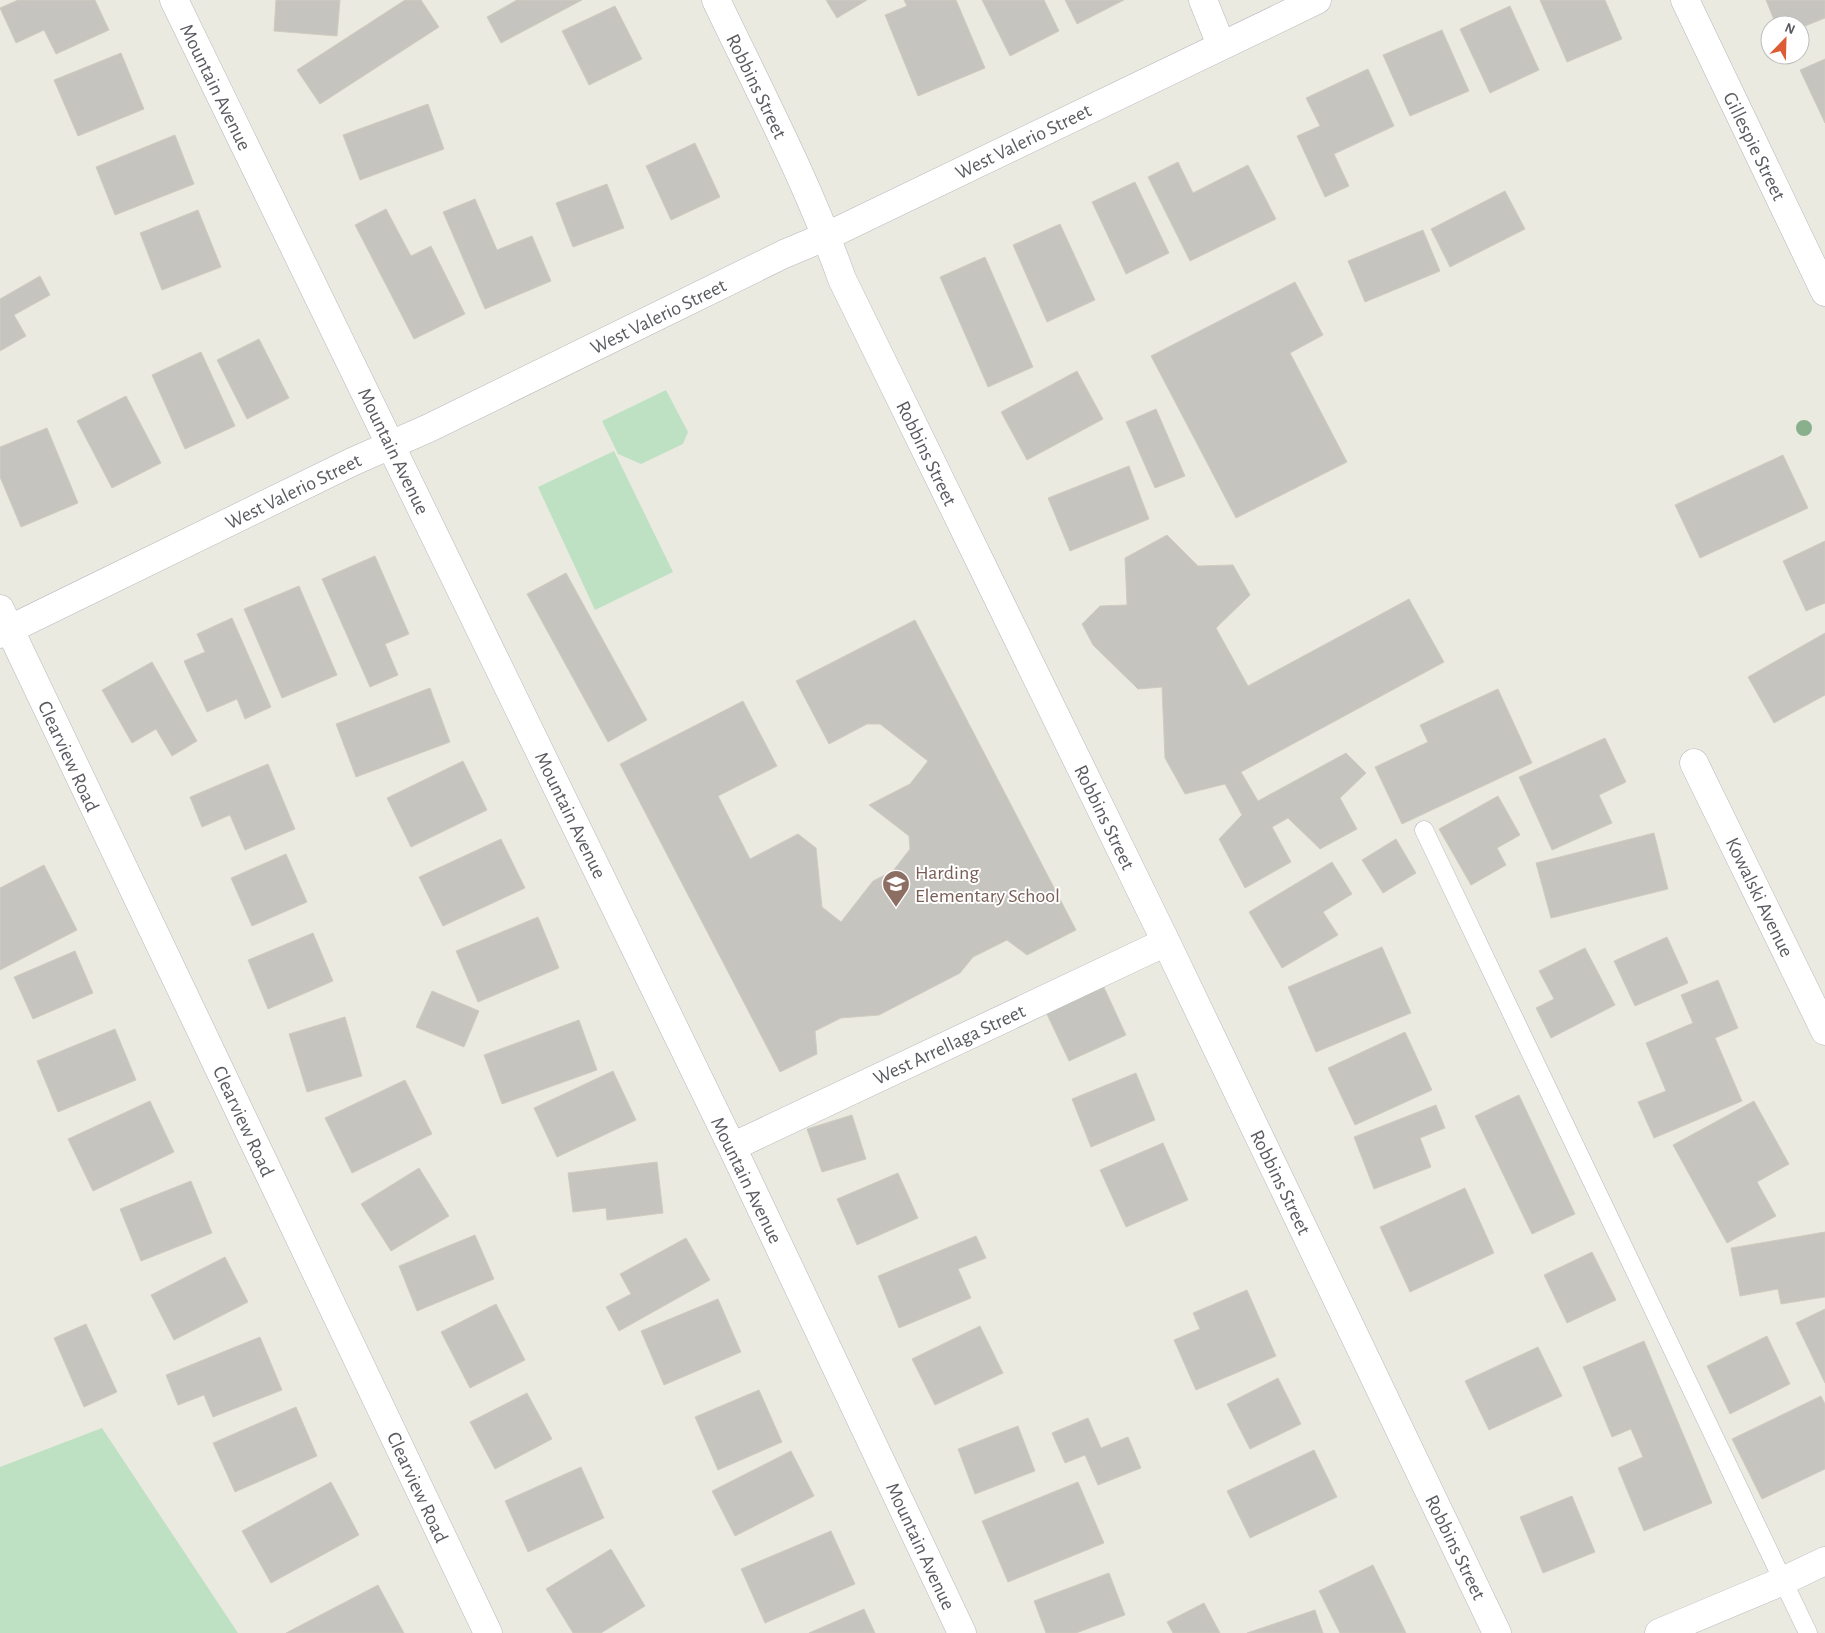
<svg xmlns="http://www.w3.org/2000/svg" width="1825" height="1633" font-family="'Alegreya Sans',sans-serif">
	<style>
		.green { fill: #bee1c3 }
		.building { fill: #c6c4be; stroke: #cfccbf }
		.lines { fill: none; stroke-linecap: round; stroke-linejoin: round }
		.service-casing { stroke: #b6b7bc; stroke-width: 19 }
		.minor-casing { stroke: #b6b7bc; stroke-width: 29 }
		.tertiary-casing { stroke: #b6b7bc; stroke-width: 29 }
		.service { stroke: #fff; stroke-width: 18 }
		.minor { stroke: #fff; stroke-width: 28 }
		.tertiary { stroke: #fff; stroke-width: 28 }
		.tree { fill: #89af8c }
		.labels { text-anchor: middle; stroke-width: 4; stroke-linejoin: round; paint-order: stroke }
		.street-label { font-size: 20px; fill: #595b60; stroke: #fff }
		.education-label { font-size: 20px; fill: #785e54; stroke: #fff; text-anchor: start }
	</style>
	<rect width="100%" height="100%" fill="#ebeae0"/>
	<path class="green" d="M 666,390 L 688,432 L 683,444 L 641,464 L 618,454 L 602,421 Z
		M 614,451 L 673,572 L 595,610 L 538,487 Z
		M 102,1428 L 238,1633 L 0,1633 L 0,1467 Z"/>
	<path class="building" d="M 18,0 L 95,0 L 109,30 L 56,54 L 44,30 L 16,43 L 0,8 Z
		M 276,0 L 340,0 L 337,36 L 274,31 Z
		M 405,0 L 421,0 L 439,27 L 320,104 L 297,70 Z
		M 517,0 L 582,0 L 501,43 L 487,17 Z
		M 826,0 L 867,0 L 837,18 Z
		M 904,0 L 956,0 L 985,68 L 918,96 L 885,15 L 907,6 Z
		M 982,0 L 1044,0 L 1059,31 L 1010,56 Z
		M 1065,0 L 1124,0 L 1077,24 Z
		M 1540,0 L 1605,0 L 1622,39 L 1567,62 Z
		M 1766,0 L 1825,0 L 1825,18 L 1800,28 L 1800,25 L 1776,25 Z
		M 615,6 L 642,59 L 589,85 L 562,31 Z
		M 1510,6 L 1539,70 L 1490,93 L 1460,29 Z
		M 1442,30 L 1469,91 L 1410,116 L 1383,55 Z
		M 121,53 L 144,109 L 78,136 L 54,80 Z
		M 1825,59 L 1825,123 L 1800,70 Z
		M 1368,69 L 1394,126 L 1334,154 L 1349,186 L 1325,197 L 1297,136 L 1320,126 L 1306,98 Z
		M 428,104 L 444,149 L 360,180 L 343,135 Z
		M 175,135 L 194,184 L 115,215 L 96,167 Z
		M 695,143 L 720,197 L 671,220 L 646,166 Z
		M 1178,162 L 1193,193 L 1248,165 L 1276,219 L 1190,261 L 1148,177 Z
		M 1135,182 L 1169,253 L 1126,274 L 1092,202 Z
		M 607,184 L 624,228 L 573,247 L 556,203 Z
		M 1505,191 L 1525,229 L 1450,267 L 1431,229 Z
		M 475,199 L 497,250 L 532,236 L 551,281 L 485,309 L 443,212 Z
		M 386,209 L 411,256 L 431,246 L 465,314 L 414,339 L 355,225 Z
		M 198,210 L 221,267 L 162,290 L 140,233 Z
		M 1060,224 L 1095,300 L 1047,322 L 1013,245 Z
		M 1423,230 L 1440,271 L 1365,302 L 1348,261 Z
		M 985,257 L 1033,367 L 988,387 L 940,277 Z
		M 40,276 L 50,295 L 14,315 L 26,336 L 0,351 L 0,299 Z
		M 1295,282 L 1323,335 L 1290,353 L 1347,462 L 1236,518 L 1151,356 Z
		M 259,339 L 289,398 L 247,419 L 217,360 Z
		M 201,352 L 235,426 L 185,449 L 152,375 Z
		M 1077,371 L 1103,419 L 1027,460 L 1001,412 Z
		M 126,396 L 161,463 L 112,488 L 77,421 Z
		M 1156,409 L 1185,476 L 1155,488 L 1126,422 Z
		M 47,428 L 78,503 L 21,527 L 0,477 L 0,447 Z
		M 1783,455 L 1808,508 L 1700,558 L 1675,505 Z
		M 1129,466 L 1149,519 L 1070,551 L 1048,498 Z
		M 1167,535 L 1198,566 L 1233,565 L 1250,595 L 1216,628 L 1248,686 L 1409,599 L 1444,662 L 1241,772 L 1258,801 L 1346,753 L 1366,773 L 1340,798 L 1357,829 L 1320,849 L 1288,818 L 1272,827 L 1291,862 L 1245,888 L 1219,839 L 1242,815 L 1225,784 L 1185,794 L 1165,758 L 1162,687 L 1138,689 L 1093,645 L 1082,624 L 1100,606 L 1127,605 L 1125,558 Z
		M 1825,541 L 1825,603 L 1806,611 L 1783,561 Z
		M 375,556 L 409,634 L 385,644 L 398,675 L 370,687 L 322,579 Z
		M 566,573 L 647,720 L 608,742 L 527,594 Z
		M 299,586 L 337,675 L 282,698 L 244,609 Z
		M 232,618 L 271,707 L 245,719 L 237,699 L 207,712 L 184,661 L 205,652 L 197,634 Z
		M 915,620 L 1076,930 L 1027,955 L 1007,940 L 973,957 L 960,973 L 879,1015 L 841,1018 L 815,1031 L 817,1054 L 780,1072 L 620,764 L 743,701 L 777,766 L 718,796 L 750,859 L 798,834 L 816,848 L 822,907 L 841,922 L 873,881 L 893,871 L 910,849 L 909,836 L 869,805 L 910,784 L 928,761 L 880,724 L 867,724 L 829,744 L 796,681 Z
		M 1825,633 L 1825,695 L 1774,723 L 1748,677 Z
		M 152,662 L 197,741 L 172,756 L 156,729 L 132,743 L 102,690 Z
		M 430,688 L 450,742 L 356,777 L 336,724 Z
		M 1498,689 L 1532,763 L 1402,824 L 1375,767 L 1428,742 L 1420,725 Z
		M 1605,738 L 1626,782 L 1599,795 L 1612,823 L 1552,850 L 1519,777 Z
		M 463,761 L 487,810 L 411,847 L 387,798 Z
		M 268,764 L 295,829 L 245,850 L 230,815 L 202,827 L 190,797 Z
		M 1498,796 L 1520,835 L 1497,848 L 1506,865 L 1471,885 L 1439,829 Z
		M 1654,833 L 1668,889 L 1551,918 L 1536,863 Z
		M 501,839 L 525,888 L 443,926 L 419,877 Z
		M 1396,839 L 1416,873 L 1383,893 L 1362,860 Z
		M 286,854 L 307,902 L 252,926 L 231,878 Z
		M 1332,862 L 1352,894 L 1323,912 L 1338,935 L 1282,968 L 1249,912 Z
		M 44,865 L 77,930 L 0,970 L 0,888 Z
		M 538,917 L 559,968 L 478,1002 L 456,951 Z
		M 313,933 L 333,981 L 268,1009 L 248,960 Z
		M 1667,937 L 1688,983 L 1635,1006 L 1614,961 Z
		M 1382,947 L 1411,1013 L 1316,1052 L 1288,987 Z
		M 1585,948 L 1615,1005 L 1551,1038 L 1536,1008 L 1554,999 L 1539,971 Z
		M 75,951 L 93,993 L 33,1019 L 14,977 Z
		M 1718,980 L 1738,1028 L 1715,1038 L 1742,1101 L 1654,1138 L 1638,1102 L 1666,1091 L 1646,1043 L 1693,1023 L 1681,995 Z
		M 1102,983 L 1126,1035 L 1069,1061 L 1045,1010 Z
		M 432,991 L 479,1011 L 464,1047 L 416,1027 Z
		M 345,1017 L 362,1076 L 307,1092 L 289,1034 Z
		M 579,1020 L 597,1070 L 502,1104 L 484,1055 Z
		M 115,1029 L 136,1080 L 58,1112 L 37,1061 Z
		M 1405,1032 L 1432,1090 L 1355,1125 L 1328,1068 Z
		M 613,1071 L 636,1120 L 557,1157 L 534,1108 Z
		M 1136,1073 L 1155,1120 L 1091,1147 L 1072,1099 Z
		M 405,1080 L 432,1134 L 352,1173 L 325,1118 Z
		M 1519,1095 L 1575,1214 L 1532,1234 L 1475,1116 Z
		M 150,1101 L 174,1152 L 93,1191 L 68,1139 Z
		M 1754,1101 L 1789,1164 L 1757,1182 L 1776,1216 L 1727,1243 L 1673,1145 Z
		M 1436,1105 L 1445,1128 L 1420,1138 L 1431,1167 L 1374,1189 L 1354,1137 Z
		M 852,1115 L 866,1159 L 822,1172 L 807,1129 Z
		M 1163,1143 L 1188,1200 L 1126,1227 L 1100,1170 Z
		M 657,1162 L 663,1213 L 607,1220 L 606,1208 L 573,1212 L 568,1173 Z
		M 419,1168 L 449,1216 L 391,1251 L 361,1204 Z
		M 898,1173 L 918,1218 L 857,1245 L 837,1199 Z
		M 191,1181 L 212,1233 L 141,1261 L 120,1209 Z
		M 1465,1188 L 1494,1253 L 1410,1292 L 1380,1227 Z
		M 1825,1232 L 1825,1297 L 1781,1304 L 1778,1289 L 1740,1296 L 1731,1248 Z
		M 475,1235 L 494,1279 L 417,1311 L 399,1266 Z
		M 976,1236 L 986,1258 L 958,1269 L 971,1298 L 899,1328 L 878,1276 Z
		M 686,1238 L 710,1280 L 619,1331 L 606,1307 L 631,1294 L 620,1274 Z
		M 1592,1252 L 1616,1300 L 1567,1323 L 1544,1275 Z
		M 225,1257 L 248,1302 L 174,1340 L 151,1295 Z
		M 1247,1290 L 1276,1356 L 1196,1390 L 1174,1340 L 1200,1329 L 1193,1313 Z
		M 718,1299 L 741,1352 L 664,1385 L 641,1331 Z
		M 496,1304 L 525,1360 L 470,1388 L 441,1332 Z
		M 1825,1309 L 1825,1383 L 1796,1323 Z
		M 86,1324 L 117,1392 L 84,1407 L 54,1338 Z
		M 980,1326 L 1003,1373 L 935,1405 L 912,1359 Z
		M 1767,1336 L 1790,1384 L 1730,1414 L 1707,1366 Z
		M 260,1337 L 282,1390 L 213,1417 L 204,1395 L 178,1405 L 166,1375 Z
		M 1644,1341 L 1712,1503 L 1644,1531 L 1618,1468 L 1643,1457 L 1631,1429 L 1612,1437 L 1583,1367 Z
		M 1538,1347 L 1562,1396 L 1489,1430 L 1465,1381 Z
		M 1278,1378 L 1301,1424 L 1250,1449 L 1227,1404 Z
		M 759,1390 L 782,1442 L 718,1470 L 695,1417 Z
		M 527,1393 L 552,1439 L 495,1469 L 470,1422 Z
		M 1821,1396 L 1825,1404 L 1825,1469 L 1762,1499 L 1732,1439 Z
		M 296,1407 L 317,1456 L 235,1492 L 213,1443 Z
		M 1088,1418 L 1101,1448 L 1128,1437 L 1141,1468 L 1098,1485 L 1085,1455 L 1065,1463 L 1052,1433 Z
		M 1018,1426 L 1035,1471 L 975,1494 L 958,1449 Z
		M 1314,1450 L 1337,1497 L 1250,1538 L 1227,1491 Z
		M 791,1451 L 814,1496 L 735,1536 L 712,1491 Z
		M 581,1467 L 604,1518 L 528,1552 L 505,1501 Z
		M 331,1482 L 359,1535 L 271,1583 L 242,1531 Z
		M 1078,1482 L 1104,1543 L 1008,1582 L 982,1521 Z
		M 1572,1496 L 1595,1552 L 1543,1573 L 1520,1517 Z
		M 831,1531 L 855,1584 L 765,1623 L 741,1569 Z
		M 611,1549 L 645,1606 L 601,1633 L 573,1633 L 546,1589 Z
		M 1373,1565 L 1406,1633 L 1340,1633 L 1319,1591 Z
		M 1109,1573 L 1125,1615 L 1076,1633 L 1046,1633 L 1034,1601 Z
		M 378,1585 L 404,1633 L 286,1633 Z
		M 1204,1603 L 1220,1633 L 1173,1633 L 1167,1622 Z
		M 864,1609 L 875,1633 L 809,1633 Z
		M 1315,1610 L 1323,1633 L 1247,1633 Z"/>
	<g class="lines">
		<defs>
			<path id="service" d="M 1424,830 L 1808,1633"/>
			<path id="minor" d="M 174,0 L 732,1147 L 962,1633
				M 716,0 C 760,92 808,183 842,279 L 1166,942 L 1497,1633
				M 1203,0 L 1221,45
				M 1685,0 L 1825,292
				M 0,609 L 488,1633
				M 1694,763 L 1825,1031
				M 732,1147 L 1166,942
				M 1659,1633 L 1783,1581 L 1825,1561"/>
			<path id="tertiary" d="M 0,634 L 352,462 L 429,428 L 784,254 L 827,236 L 1317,0"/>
		</defs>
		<use href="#service" class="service-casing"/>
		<use href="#minor" class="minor-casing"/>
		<use href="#tertiary" class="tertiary-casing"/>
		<use href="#service" class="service"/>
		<use href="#minor" class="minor"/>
		<use href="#tertiary" class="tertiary"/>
	</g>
	<circle class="tree" cx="1804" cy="428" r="8"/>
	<defs>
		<symbol id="school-pin" viewBox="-11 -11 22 30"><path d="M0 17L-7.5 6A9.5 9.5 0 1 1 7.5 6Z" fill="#8d6e63" stroke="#fff"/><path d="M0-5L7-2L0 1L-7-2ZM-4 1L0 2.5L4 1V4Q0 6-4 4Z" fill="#fff"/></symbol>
	</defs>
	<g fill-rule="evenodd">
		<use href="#school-pin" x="880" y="868" width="32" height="43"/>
	</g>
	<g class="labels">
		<g class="street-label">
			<text transform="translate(757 86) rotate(64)" y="7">Robbins Street</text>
			<text transform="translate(216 87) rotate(64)" y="7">Mountain Avenue</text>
			<text transform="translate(1023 141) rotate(-26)" y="7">West Valerio Street</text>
			<text transform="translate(1755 146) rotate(64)" y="7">Gillespie Street</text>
			<text transform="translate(658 316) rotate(-26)" y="7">West Valerio Street</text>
			<text transform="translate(394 451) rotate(64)" y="7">Mountain Avenue</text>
			<text transform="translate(927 453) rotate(64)" y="7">Robbins Street</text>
			<text transform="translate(293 491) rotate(-26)" y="7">West Valerio Street</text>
			<text transform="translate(69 756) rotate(65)" y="7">Clearview Road</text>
			<text transform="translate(571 815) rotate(64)" y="7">Mountain Avenue</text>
			<text transform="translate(1105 817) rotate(64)" y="7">Robbins Street</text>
			<text transform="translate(1760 897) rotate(64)" y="7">Kowalski Avenue</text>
			<text transform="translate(949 1044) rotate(-25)" y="7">West Arrellaga Street</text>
			<text transform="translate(244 1121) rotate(65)" y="7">Clearview Road</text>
			<text transform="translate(747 1180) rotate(64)" y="7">Mountain Avenue</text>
			<text transform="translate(1281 1182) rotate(64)" y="7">Robbins Street</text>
			<text transform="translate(418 1487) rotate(65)" y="7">Clearview Road</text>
			<text transform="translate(921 1546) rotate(65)" y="7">Mountain Avenue</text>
			<text transform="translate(1456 1547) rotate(64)" y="7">Robbins Street</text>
		</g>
		<g class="education-label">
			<text x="915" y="879">Harding<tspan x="915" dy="23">Elementary School</tspan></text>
		</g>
	</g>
	<g transform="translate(1785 40) rotate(23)"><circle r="24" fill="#ffffff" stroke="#bdbdbf"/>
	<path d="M0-4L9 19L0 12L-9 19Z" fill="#dc5c35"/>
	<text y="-8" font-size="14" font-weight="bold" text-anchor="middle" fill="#595b60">N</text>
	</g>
</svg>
